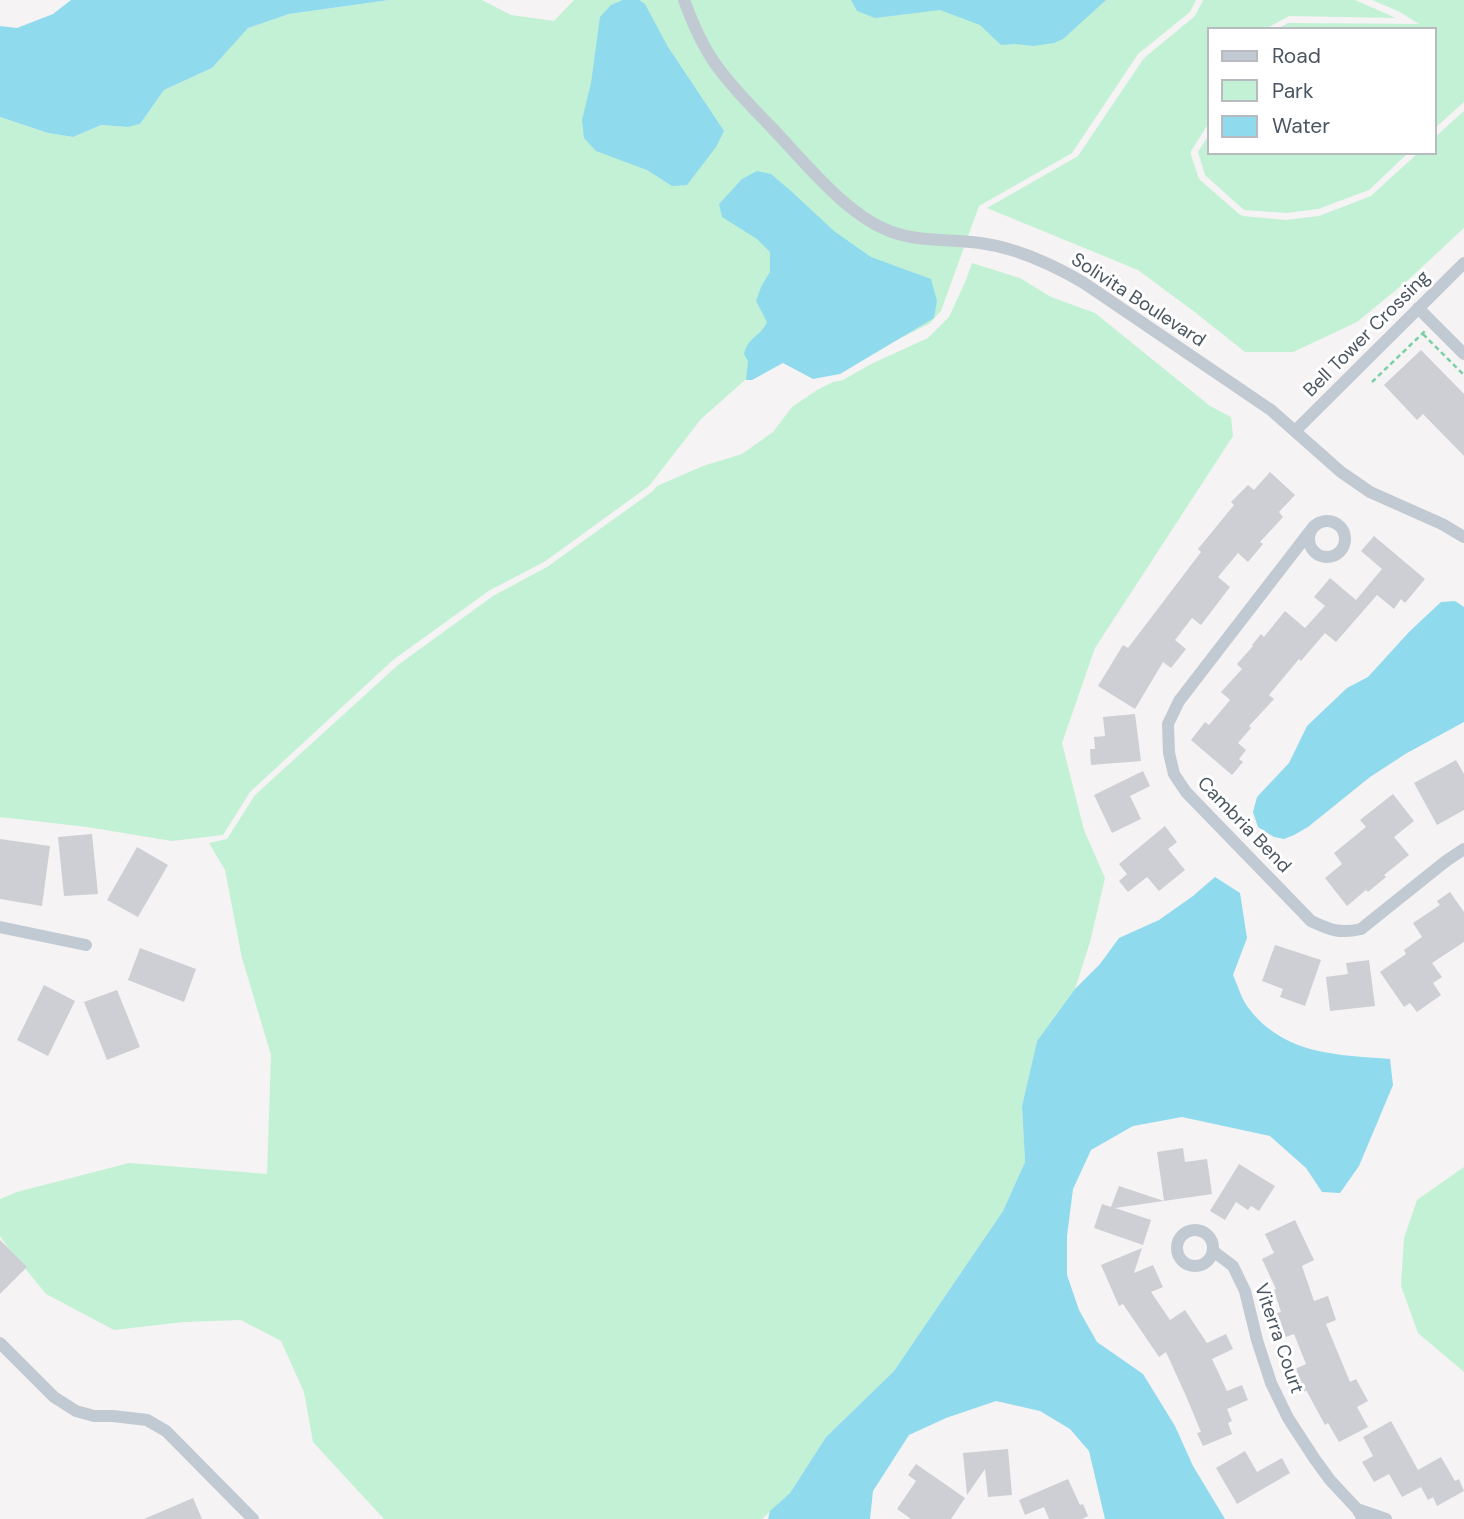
<svg xmlns="http://www.w3.org/2000/svg" width="1464" height="1519" font-family="'DM Sans',sans-serif">
	<style>
		.green { fill: #c3f1d5 }
		.water { fill: #90daee }
		.building { fill: #cdcfd5 }
		.lines { fill: none; stroke-linecap: round; stroke-linejoin: round }
		.path { stroke: #7ad0a6; stroke-width: 2.5; stroke-dasharray: 5 3.5; stroke-linecap: butt }
		.minor { stroke: #c1cad2; stroke-width: 12 }
		.labels { text-anchor: middle; stroke-width: 6; stroke-linejoin: round; paint-order: stroke }
		.street-label { font-size: 19px; fill: #4a5661; stroke: #fff }
	</style>
	<rect width="100%" height="100%" fill="#f5f3f3"/>
	<path class="green" d="M 389,0 L 482,0 L 511,15 L 554,21 L 574,0 L 1196,0 L 1190,12 L 1138,54 L 1072,153 L 979,206 L 941,311 L 929,324 L 847,364 L 779,350 L 701,419 L 649,486 L 544,562 L 490,590 L 393,660 L 250,792 L 223,835 L 172,841 L 87,827 L 0,817 L 0,117 L 48,133 L 73,137 L 101,125 L 128,127 L 140,124 L 164,90 L 212,68 L 247,28 L 289,14 Z
		M 1203,0 L 1355,0 L 1396,18 L 1289,16 L 1269,27 L 1267,30 L 1210,30 L 1210,121 L 1191,151 L 1191,155 L 1199,179 L 1239,214 L 1243,216 L 1286,220 L 1319,216 L 1371,196 L 1419,152 L 1434,152 L 1434,138 L 1464,111 L 1464,228 L 1407,281 L 1357,322 L 1293,352 L 1245,352 L 1196,313 L 1138,270 L 987,208 L 1078,156 L 1144,58 L 1195,16 Z
		M 1372,0 L 1464,0 L 1464,102 L 1434,129 L 1434,30 L 1276,30 L 1288,23 L 1419,24 L 1400,12 Z
		M 1210,133 L 1210,152 L 1409,152 L 1369,190 L 1318,209 L 1287,213 L 1244,210 L 1205,175 L 1198,152 Z
		M 972,263 L 1020,278 L 1051,297 L 1095,313 L 1210,406 L 1231,417 L 1233,436 L 1095,648 L 1062,743 L 1084,830 L 1105,878 L 1090,942 L 1075,989 L 1037,1041 L 1022,1106 L 1025,1162 L 1003,1211 L 894,1371 L 826,1437 L 790,1493 L 762,1519 L 384,1519 L 313,1442 L 304,1392 L 281,1341 L 241,1320 L 184,1322 L 114,1330 L 46,1294 L 6,1245 L 0,1236 L 0,1199 L 17,1192 L 129,1163 L 267,1174 L 271,1055 L 242,958 L 225,870 L 209,843 L 227,839 L 255,795 L 398,665 L 493,596 L 547,567 L 653,491 L 657,486 L 703,466 L 742,454 L 773,432 L 792,407 L 817,390 L 833,382 L 843,380 L 871,364 L 928,338 L 949,317 L 966,280 Z
		M 1464,1167 L 1464,1372 L 1418,1333 L 1401,1286 L 1404,1238 L 1417,1200 Z"/>
	<path class="water" d="M 71,0 L 389,0 L 289,14 L 248,28 L 212,68 L 164,90 L 140,124 L 128,127 L 101,125 L 73,137 L 48,133 L 0,117 L 0,26 L 17,28 L 53,14 Z
		M 623,0 L 639,0 L 645,4 L 668,47 L 724,131 L 716,147 L 687,185 L 672,186 L 647,170 L 596,151 L 584,138 L 582,120 L 591,83 L 600,17 L 611,5 Z
		M 851,0 L 1106,0 L 1063,39 L 1054,43 L 1033,46 L 1015,44 L 1001,45 L 980,25 L 940,10 L 875,18 L 857,11 Z
		M 757,171 L 771,174 L 791,191 L 834,231 L 871,257 L 931,279 L 937,301 L 934,318 L 840,374 L 813,379 L 783,363 L 752,380 L 746,380 L 748,361 L 744,354 C 748,337 760,337 767,322 L 756,301 L 761,287 L 770,272 L 770,252 L 757,239 L 722,217 L 719,204 L 742,179 Z
		M 1455,601 L 1464,607 L 1464,722 L 1407,753 L 1370,777 L 1308,827 L 1294,835 L 1284,839 L 1274,837 L 1258,827 L 1253,812 L 1257,797 L 1289,763 L 1307,726 L 1347,688 L 1368,677 L 1409,632 L 1441,602 Z
		M 1215,877 L 1240,893 L 1247,938 L 1233,975 C 1238,986 1242,1001 1250,1010 C 1286,1055 1337,1055 1390,1059 L 1393,1085 L 1359,1166 L 1340,1193 L 1322,1192 L 1306,1168 L 1270,1136 L 1182,1117 L 1133,1126 L 1091,1150 L 1073,1189 L 1067,1236 L 1067,1275 L 1079,1310 L 1097,1342 L 1143,1374 L 1175,1426 L 1193,1466 L 1225,1519 L 1105,1519 L 1089,1451 L 1070,1429 L 1040,1411 L 996,1401 L 946,1418 L 909,1435 L 873,1491 L 870,1519 L 768,1519 L 770,1511 L 790,1493 L 826,1437 L 894,1371 L 1003,1211 L 1025,1162 L 1022,1106 L 1037,1041 L 1075,989 L 1100,964 L 1119,938 L 1159,920 L 1193,896 Z"/>
	<path class="building" d="M 1421,350 L 1464,394 L 1464,456 L 1423,414 L 1417,420 L 1384,385 Z
		M 1270,472 L 1295,495 L 1279,512 L 1283,517 L 1260,542 L 1263,544 L 1248,562 L 1238,553 L 1218,577 L 1230,587 L 1201,625 L 1192,618 L 1175,640 L 1186,649 L 1171,668 L 1163,662 L 1135,709 L 1098,686 L 1123,645 L 1128,648 L 1201,552 L 1198,549 L 1234,505 L 1231,502 L 1248,485 L 1254,490 Z
		M 1374,536 L 1425,579 L 1405,603 L 1401,599 L 1394,609 L 1377,595 L 1336,642 L 1325,633 L 1301,661 L 1299,659 L 1269,695 L 1274,699 L 1249,726 L 1251,728 L 1238,743 L 1246,750 L 1239,759 L 1243,762 L 1232,775 L 1191,740 L 1205,722 L 1209,725 L 1230,700 L 1221,692 L 1242,669 L 1237,664 L 1253,646 L 1252,645 L 1261,634 L 1264,637 L 1285,611 L 1305,628 L 1325,606 L 1314,597 L 1330,578 L 1356,600 L 1382,569 L 1361,551 Z
		M 1135,714 L 1141,761 L 1091,765 L 1090,749 L 1095,749 L 1094,737 L 1105,736 L 1103,717 Z
		M 1456,760 L 1464,774 L 1464,810 L 1437,825 L 1414,783 Z
		M 1143,771 L 1150,786 L 1130,796 L 1141,819 L 1112,833 L 1094,795 Z
		M 1393,794 L 1414,821 L 1394,837 L 1409,855 L 1384,875 L 1386,877 L 1368,892 L 1366,890 L 1347,906 L 1325,878 L 1342,864 L 1334,853 L 1366,827 L 1360,820 Z
		M 1165,826 L 1177,842 L 1168,849 L 1185,870 L 1159,891 L 1147,877 L 1128,892 L 1119,881 L 1127,874 L 1119,864 Z
		M 92,834 L 98,894 L 64,896 L 58,837 Z
		M 0,839 L 50,846 L 42,906 L 0,899 Z
		M 137,847 L 168,865 L 138,917 L 107,900 Z
		M 1450,892 L 1464,912 L 1464,942 L 1432,963 L 1442,977 L 1433,983 L 1441,995 L 1417,1012 L 1410,1003 L 1404,1007 L 1380,972 L 1406,954 L 1404,950 L 1422,937 L 1413,923 L 1440,905 L 1437,901 Z
		M 1275,945 L 1321,960 L 1305,1006 L 1280,997 L 1283,989 L 1262,981 Z
		M 140,948 L 196,969 L 184,1002 L 128,980 Z
		M 1369,960 L 1375,1006 L 1330,1011 L 1326,977 L 1348,974 L 1346,963 Z
		M 44,985 L 75,1001 L 48,1056 L 17,1040 Z
		M 117,990 L 140,1047 L 107,1060 L 84,1002 Z
		M 1183,1148 L 1185,1162 L 1207,1159 L 1212,1194 L 1115,1208 L 1151,1220 L 1143,1245 L 1094,1228 L 1102,1204 L 1111,1207 L 1119,1186 L 1164,1201 L 1157,1152 Z
		M 1239,1164 L 1275,1186 L 1259,1211 L 1251,1206 L 1248,1210 L 1236,1202 L 1225,1220 L 1210,1211 Z
		M 1295,1220 L 1314,1260 L 1302,1266 L 1314,1301 L 1328,1296 L 1336,1320 L 1326,1324 L 1350,1382 L 1356,1379 L 1368,1401 L 1357,1407 L 1368,1427 L 1339,1442 L 1328,1423 L 1325,1425 L 1306,1390 L 1304,1392 L 1295,1369 L 1306,1364 L 1294,1334 L 1286,1337 L 1277,1313 L 1281,1312 L 1274,1290 L 1276,1289 L 1262,1259 L 1274,1253 L 1265,1234 Z
		M 0,1240 L 27,1267 L 0,1294 Z
		M 1142,1248 L 1134,1273 L 1153,1265 L 1163,1287 L 1151,1292 L 1170,1320 L 1185,1310 L 1207,1343 L 1226,1334 L 1233,1349 L 1212,1359 L 1227,1391 L 1242,1385 L 1248,1400 L 1227,1409 L 1232,1421 L 1228,1423 L 1232,1434 L 1203,1446 L 1197,1433 L 1201,1432 L 1186,1396 L 1166,1352 L 1159,1357 L 1123,1304 L 1119,1306 L 1101,1265 Z
		M 1391,1421 L 1418,1470 L 1441,1457 L 1455,1481 L 1459,1479 L 1464,1491 L 1437,1506 L 1433,1497 L 1428,1500 L 1421,1487 L 1402,1497 L 1389,1474 L 1374,1482 L 1362,1462 L 1373,1456 L 1363,1437 Z
		M 1008,1449 L 1012,1495 L 988,1497 L 985,1469 L 967,1495 L 963,1453 Z
		M 1245,1451 L 1257,1472 L 1282,1458 L 1290,1473 L 1237,1504 L 1216,1468 Z
		M 916,1464 L 965,1498 L 951,1519 L 911,1519 L 897,1509 L 916,1481 L 908,1475 Z
		M 1068,1479 L 1080,1505 L 1083,1504 L 1088,1516 L 1082,1519 L 1049,1519 L 1044,1507 L 1025,1515 L 1019,1500 Z
		M 193,1498 L 202,1519 L 144,1519 Z"/>
	<g class="lines">
		<path class="path" d="M 1423,334 L 1464,375
			M 1372,382 L 1425,331"/>
		<path class="minor" d="M 684,0 C 692,22 701,43 714,62 C 731,87 754,109 774,130 C 807,165 849,218 895,233 C 923,242 951,239 980,243 C 1017,248 1052,264 1084,283 L 1271,410 L 1341,472 L 1370,492 L 1442,524 L 1464,537
			M 1418,308 L 1464,354
			M 1295,431 L 1464,263
			M1309 539a18 18 0 1 1 36 0a18 18 0 1 1-36 0Z
			M 1314,526 L 1179,701 L 1168,724 L 1169,753 L 1174,774 L 1186,792 L 1311,921 C 1330,930 1340,934 1361,929 L 1446,861 L 1464,849
			M 0,927 L 86,945
			M1177 1248a18 18 0 1 1 36 0a18 18 0 1 1-36 0Z
			M 1213,1251 L 1233,1266 L 1245,1291 L 1257,1340 L 1271,1383 L 1288,1418 L 1314,1458 L 1330,1480 L 1357,1509 L 1363,1519
			M 0,1343 L 54,1397 L 76,1411 L 94,1416 L 113,1416 L 147,1420 L 166,1431 L 253,1519
			M 1357,1509 L 1386,1519"/>
	</g>
	<g class="labels">
		<g class="street-label">
			<text transform="translate(1139 299) rotate(33)" y="7">Solivita Boulevard</text>
			<text transform="translate(1366 333) rotate(-45)" y="7">Bell Tower Crossing</text>
			<text transform="translate(1245 824) rotate(46)" y="7">Cambria Bend</text>
			<text transform="translate(1280 1338) rotate(71)" y="7">Viterra Court</text>
		</g>
	</g>
	<rect x="1208" y="28" width="228" height="126" fill="#ffffff" stroke="#b7bbc0" stroke-width="2"/>
	<rect x="1222" y="51" width="35" height="10" fill="#c1cad2" stroke="#b7bbc0" stroke-width="2"/>
	<text x="1272" y="63" font-size="21" fill="#4a5661">Road</text>
	<rect x="1222" y="80" width="35" height="21" fill="#c3f1d5" stroke="#b7bbc0" stroke-width="2"/>
	<text x="1272" y="98" font-size="21" fill="#4a5661">Park</text>
	<rect x="1222" y="116" width="35" height="21" fill="#90daee" stroke="#b7bbc0" stroke-width="2"/>
	<text x="1272" y="133" font-size="21" fill="#4a5661">Water</text>
</svg>
